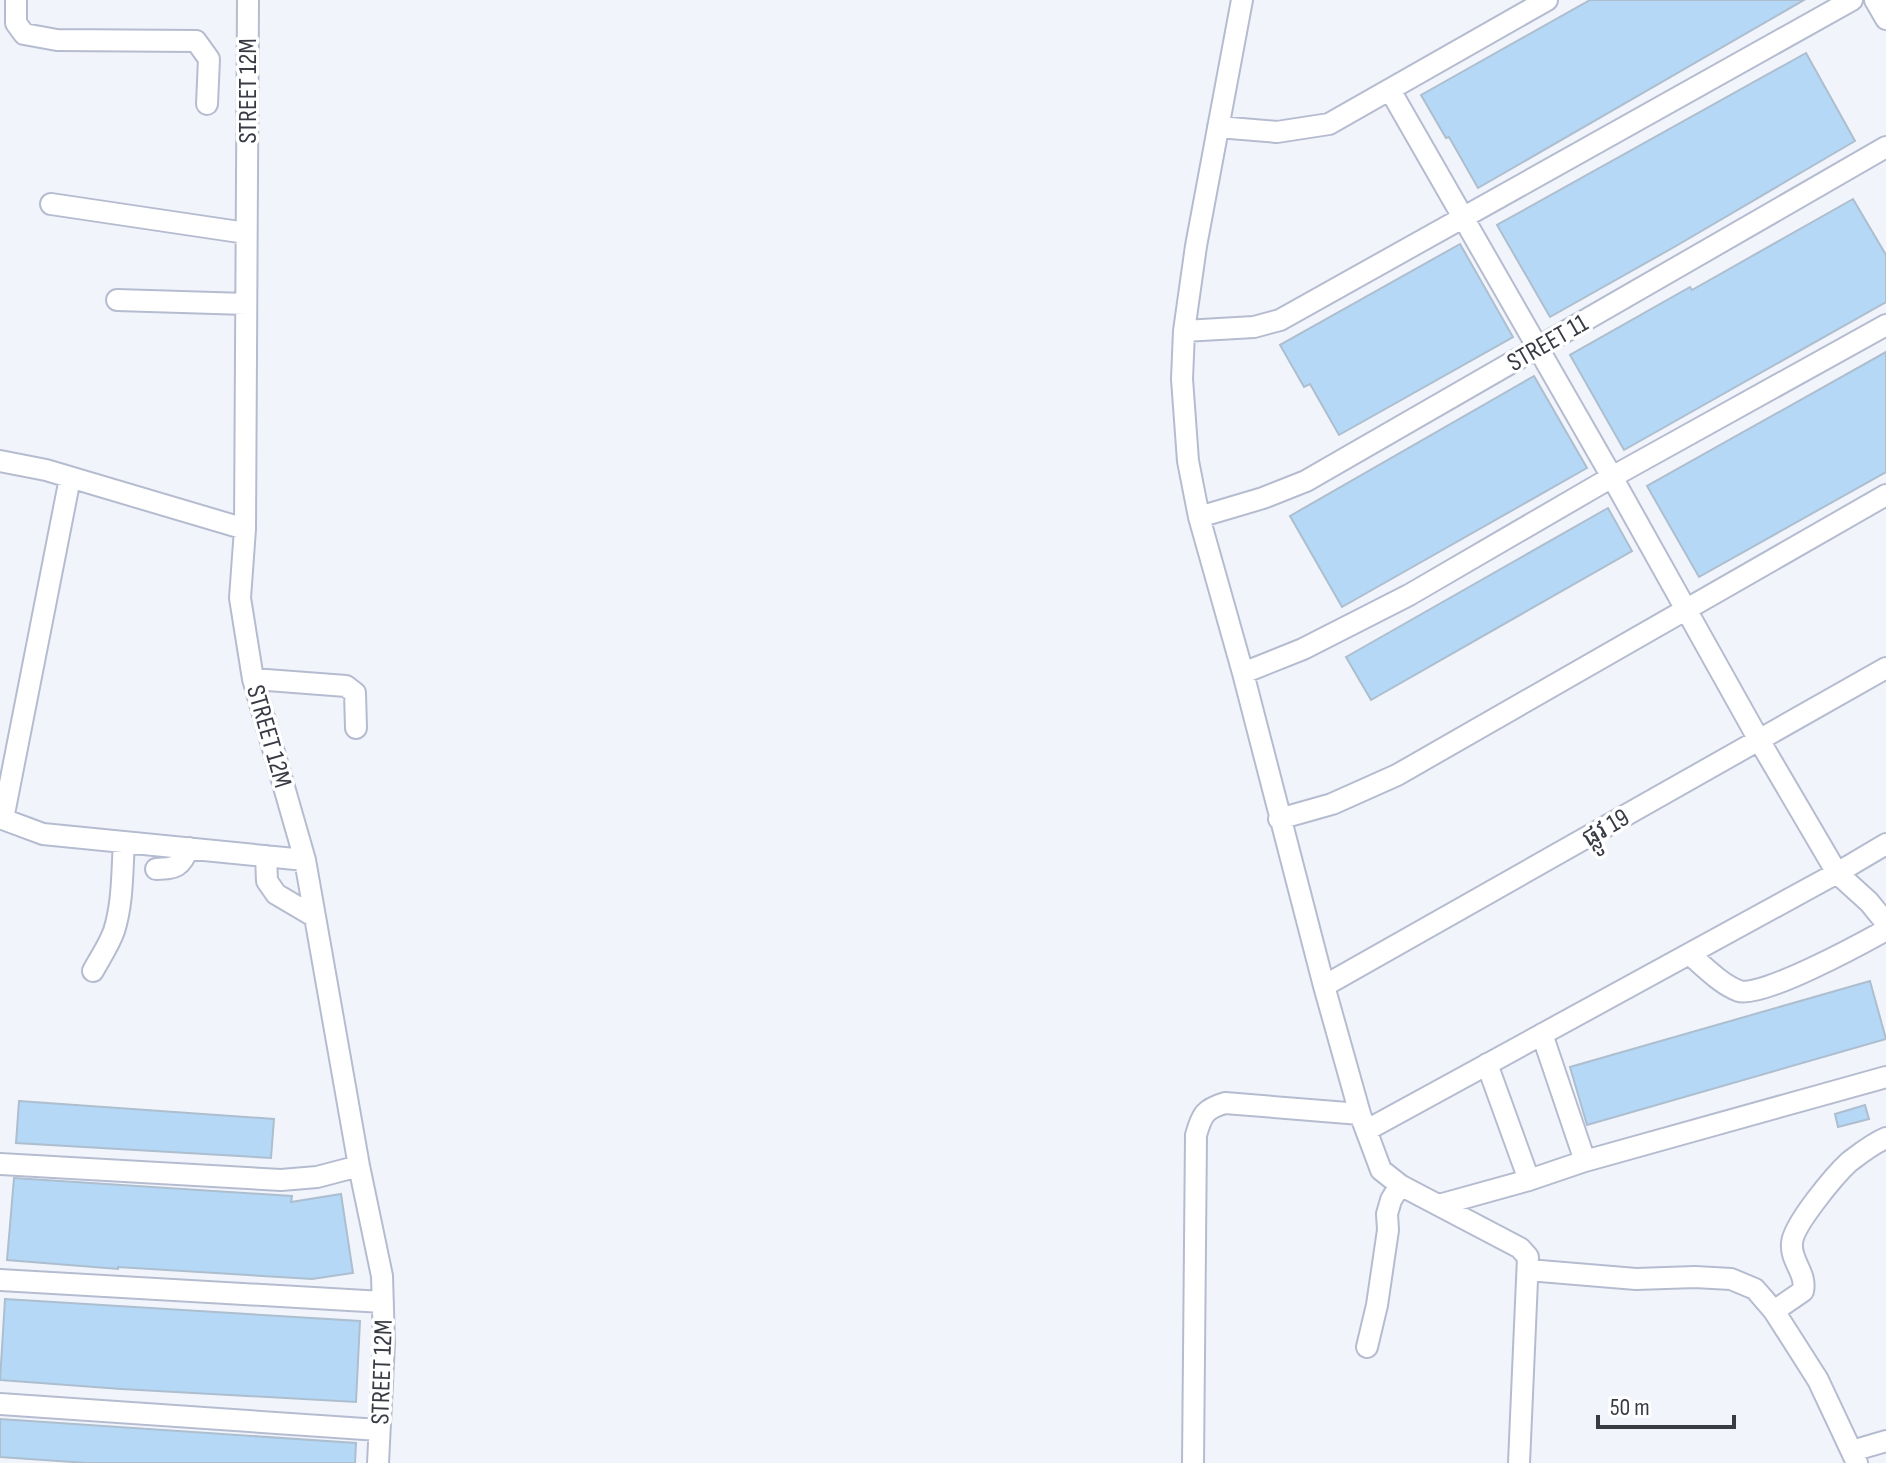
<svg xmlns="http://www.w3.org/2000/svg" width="1886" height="1463" font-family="'Sofia Sans Condensed','Noto Sans Khmer',sans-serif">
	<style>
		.building { fill: #b5d8f7; stroke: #adbece; stroke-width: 2 }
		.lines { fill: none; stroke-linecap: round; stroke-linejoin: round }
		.minor-casing { stroke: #b6bcd0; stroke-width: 24 }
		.minor { stroke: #fff; stroke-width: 20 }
		.labels { text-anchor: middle; stroke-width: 7; stroke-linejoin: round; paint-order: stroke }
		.street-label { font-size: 26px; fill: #393b44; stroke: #fff }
	</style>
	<rect width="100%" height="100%" fill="#f2f4fc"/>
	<path class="building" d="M 1590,0 L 1804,0 L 1478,188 L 1449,137 L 1446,138 L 1421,95 Z
		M 1806,53 L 1855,141 L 1676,246 L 1550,317 L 1497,225 Z
		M 1853,199 L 1886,255 L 1886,302 L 1624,450 L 1570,355 L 1690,287 L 1692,290 Z
		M 1460,244 L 1513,337 L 1339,435 L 1310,384 L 1304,387 L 1280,345 Z
		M 1886,352 L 1886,472 L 1699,577 L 1647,486 Z
		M 1534,376 L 1587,468 L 1342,607 L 1290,516 Z
		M 1608,508 L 1632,551 L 1371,700 L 1346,657 Z
		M 1870,981 L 1886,1039 L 1587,1125 L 1570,1067 Z
		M 19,1101 L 274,1119 L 271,1158 L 16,1143 Z
		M 1865,1105 L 1869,1119 L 1838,1127 L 1835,1114 Z
		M 14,1178 L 292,1196 L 291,1202 L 341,1194 L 353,1273 L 312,1279 L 118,1267 L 118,1269 L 7,1260 Z
		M 5,1299 L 360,1321 L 356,1402 L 121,1389 L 0,1380 Z
		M 0,1419 L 356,1443 L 355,1463 L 87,1463 L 0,1457 Z"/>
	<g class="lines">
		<defs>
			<path id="minor" d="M 16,0 L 16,23 L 24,34 L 57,40 L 196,41 L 209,59 L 207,104
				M 248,0 L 245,529 L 240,598 L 253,679 L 305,860 L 359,1166 L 382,1276 L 384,1343 L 378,1463
				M 1242,0 L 1196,246 L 1184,331 L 1182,379 L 1188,461 L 1199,517 L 1243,673 L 1324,986 L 1360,1114 L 1381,1170 L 1400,1185 L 1520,1248 L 1528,1257 L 1519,1463
				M 1875,0 L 1886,19
				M 1390,90 L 1612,477 L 1759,740 L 1837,873 L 1869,902 L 1886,923
				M 1218,127 L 1277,132 L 1329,124 L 1547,0
				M 51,204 L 246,233
				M 117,300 L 246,304
				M 1184,331 L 1254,327 L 1280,320 L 1852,0
				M 0,461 L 46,470 L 245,529
				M 1199,517 L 1263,498 L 1306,481 L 1886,147
				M 1243,673 L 1303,649 L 1409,595 L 1612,477 L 1886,325
				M 253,679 L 346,686 L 355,693 L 356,728
				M 0,818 L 43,834 L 305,860
				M 3,819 L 70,478
				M 1279,819 L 1332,804 L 1397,775 L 1886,495
				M 266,856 L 267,881 L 276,894 L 315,917
				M 156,869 C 177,868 179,868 189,848
				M 1689,954 C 1704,966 1720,984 1739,991 C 1762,998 1861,944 1886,930
				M 93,971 C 100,958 109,945 114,931 C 123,903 122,871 124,842
				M 1324,986 L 1886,668
				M 1542,1034 L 1585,1161
				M 1487,1064 L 1529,1180
				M 1367,1130 L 1837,873 L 1886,844
				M 0,1164 L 281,1180 L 317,1177 L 359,1166
				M 1439,1205 L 1529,1180 L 1585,1161 L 1886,1077
				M 1528,1270 L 1636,1279 L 1695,1277 L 1731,1279 L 1755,1289 L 1774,1311 L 1818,1380 L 1857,1463
				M 0,1280 L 383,1302
				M 1774,1311 L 1803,1291 C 1807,1273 1790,1261 1792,1243 C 1793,1225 1835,1175 1849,1162 C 1861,1153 1872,1144 1886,1138
				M 1367,1347 L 1377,1305 L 1388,1230 L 1387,1214 L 1391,1200 L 1400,1185
				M 0,1404 L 379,1430
				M 1852,1451 L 1886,1441
				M 1193,1463 L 1196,1135 C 1202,1114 1205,1109 1225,1103 L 1360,1114"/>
		</defs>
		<use href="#minor" class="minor-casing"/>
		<use href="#minor" class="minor"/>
	</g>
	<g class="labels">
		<g class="street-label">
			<text transform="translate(247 91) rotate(-90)" y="9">STREET 12M</text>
			<text transform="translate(1547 342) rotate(-30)" y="9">STREET 11</text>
			<text transform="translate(270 736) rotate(74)" y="9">STREET 12M</text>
			<text transform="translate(1605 827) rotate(-30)" y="9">ផ្លូវ 19</text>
			<text transform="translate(381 1372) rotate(-88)" y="9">STREET 12M</text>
		</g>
	</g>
	<path d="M1598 1415v12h136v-12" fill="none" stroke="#393b44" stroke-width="4"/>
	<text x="1610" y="1415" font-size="24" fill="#393b44" stroke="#ffffff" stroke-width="6" paint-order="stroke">50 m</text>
</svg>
